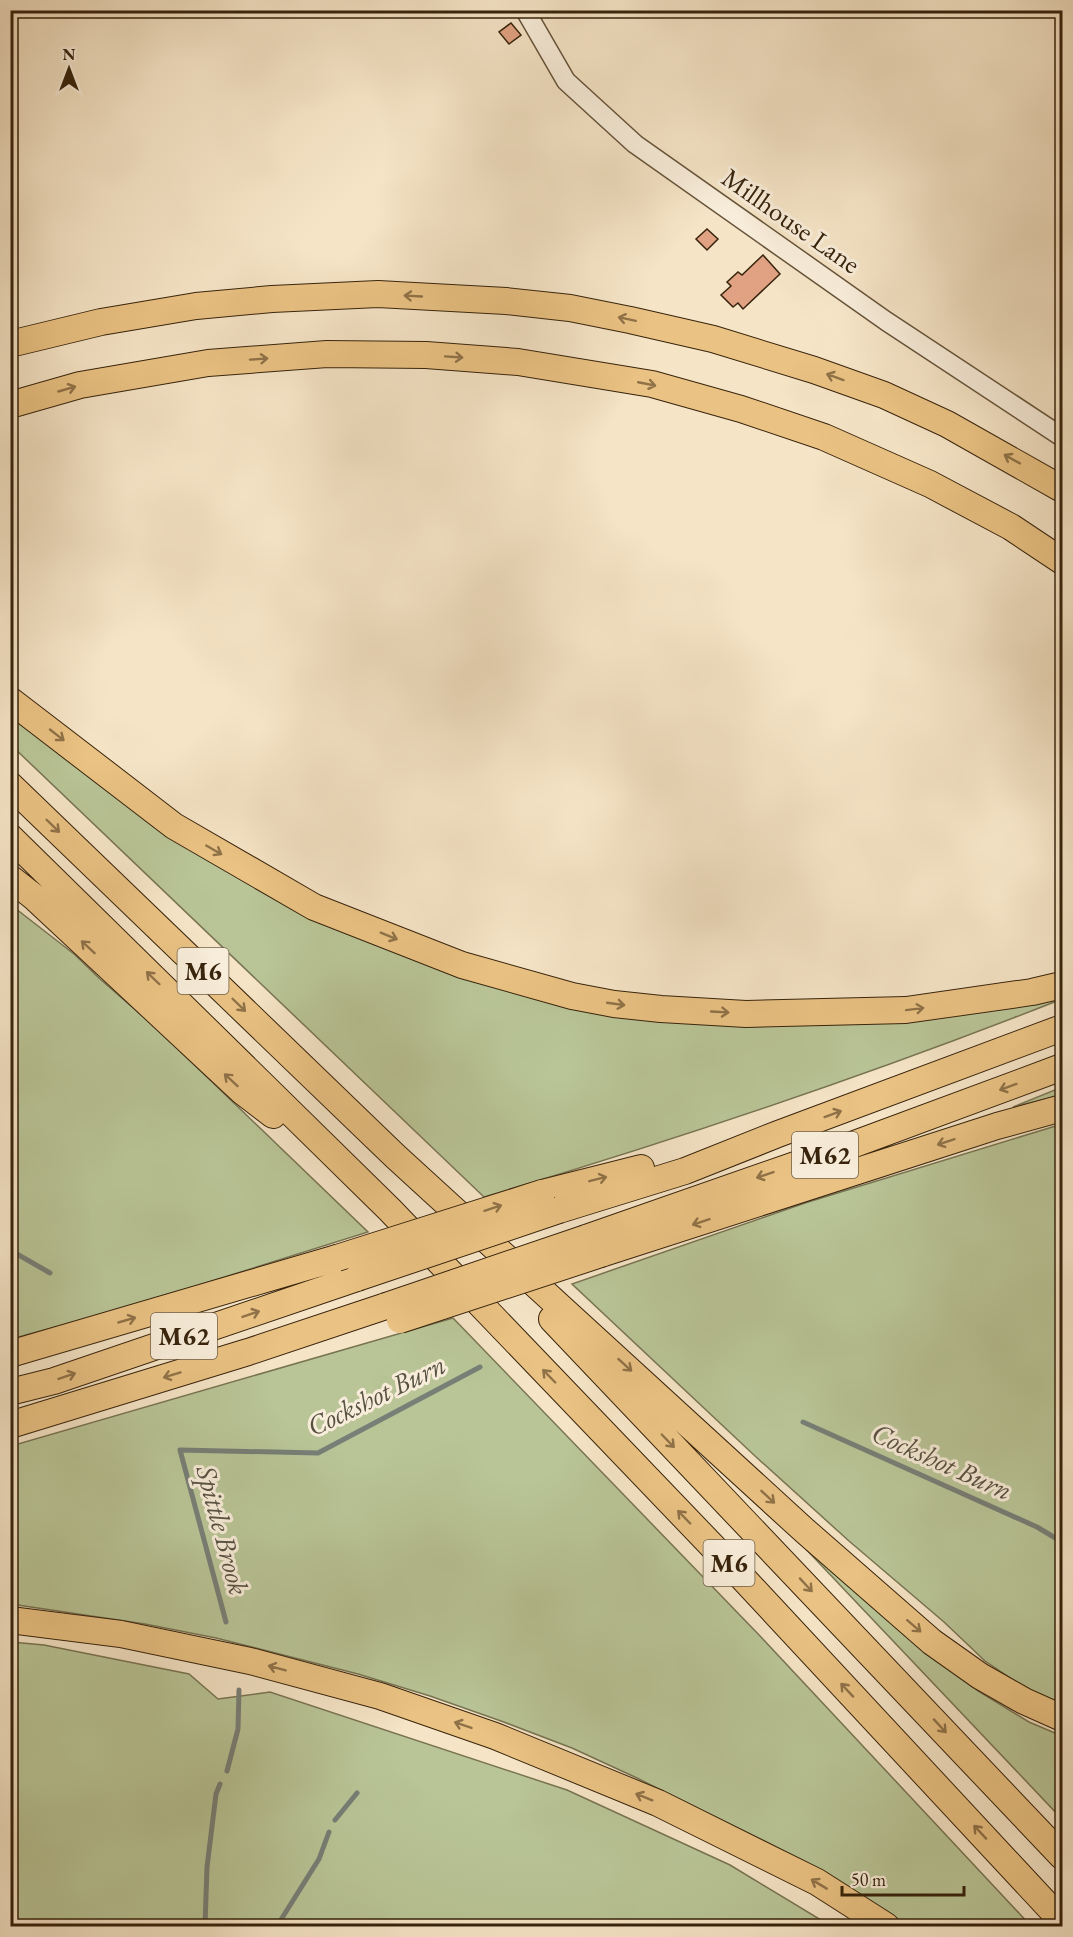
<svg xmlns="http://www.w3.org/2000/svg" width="1073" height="1937" font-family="'EB Garamond',serif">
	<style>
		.green { fill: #b9c597; stroke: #787452; stroke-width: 1.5 }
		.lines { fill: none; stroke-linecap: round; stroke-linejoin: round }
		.stream { stroke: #777f77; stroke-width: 5 }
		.building { fill: #e1a283; stroke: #37230c; stroke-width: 1.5 }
		.tertiary-casing { stroke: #66533a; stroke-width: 21 }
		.motorway-casing { stroke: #37230c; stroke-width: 28 }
		.tertiary { stroke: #f8edda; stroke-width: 18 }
		.motorway { stroke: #eac283; stroke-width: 26 }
		.motorway-bridge-casing { stroke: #37230c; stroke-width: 28; stroke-linecap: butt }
		.motorway-bridge { stroke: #eac283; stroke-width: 26 }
		.oneway { stroke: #907248 }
		.labels { text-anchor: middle; stroke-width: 6; stroke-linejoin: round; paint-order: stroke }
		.shield { fill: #f8edda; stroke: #71604a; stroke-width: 1.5 }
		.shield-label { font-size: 26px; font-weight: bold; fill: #37230c }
		.street-label { font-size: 27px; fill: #37230c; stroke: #f8edda }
		.water-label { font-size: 28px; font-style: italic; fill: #575142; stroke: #f8edda }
	</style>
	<rect width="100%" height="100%" fill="#f5e4c6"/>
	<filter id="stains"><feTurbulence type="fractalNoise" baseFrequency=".00333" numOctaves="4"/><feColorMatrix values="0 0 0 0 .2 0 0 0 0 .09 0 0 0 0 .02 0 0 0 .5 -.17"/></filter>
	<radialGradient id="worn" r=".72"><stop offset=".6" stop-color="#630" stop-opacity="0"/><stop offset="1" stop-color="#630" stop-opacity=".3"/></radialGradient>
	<path class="green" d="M 10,710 L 270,893 L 646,1016 L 1062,994 L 1062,999 C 872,1074 679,1139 484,1197 L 11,745 Z
		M 11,905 L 74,954 L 100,979 L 154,1026 L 368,1232 L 126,1308 L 11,1339 Z
		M 1062,1087 L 1062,1095 L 1013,1107 Z
		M 1062,1124 L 1062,1706 L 1031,1692 L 985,1661 L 944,1622 L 849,1541 L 755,1456 L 572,1284 L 805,1203 Z
		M 453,1318 L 761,1637 L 1031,1926 L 910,1926 L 773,1846 L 637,1778 L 572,1748 L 501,1721 L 430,1696 L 358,1674 L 216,1638 L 145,1624 L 11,1604 L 11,1446 Z
		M 783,1525 L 978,1691 L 1029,1722 L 1062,1736 L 1062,1819 Z
		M 11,1642 L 44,1645 L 189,1674 L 218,1699 L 270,1692 L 567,1790 L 730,1865 L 831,1926 L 11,1926 Z"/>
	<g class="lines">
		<path class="stream" d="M 10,1250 L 50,1273
			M 803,1422 L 1037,1527 L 1062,1542
			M 226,1622 L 180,1450 L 318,1453 L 480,1367
			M 227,1771 L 238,1729 L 239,1690
			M 335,1820 L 357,1793
			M 205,1926 L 207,1867 L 216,1794 L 220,1784
			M 277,1926 L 319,1859 L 329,1832"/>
	</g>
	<path class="building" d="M 511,23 L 521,35 L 509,44 L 499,32 Z
		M 707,229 L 718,239 L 707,250 L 696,239 Z
		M 763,255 L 780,274 L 743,309 L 738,303 L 733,307 L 721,295 L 731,286 L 727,282 L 738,272 L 742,275 Z"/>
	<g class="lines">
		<defs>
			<path id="tertiary" d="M 525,10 L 566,81 L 635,144 L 886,321 L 1062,437"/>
			<path id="motorway" d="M 10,344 L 101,322 L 196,306 L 272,299 L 378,294 L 506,301 L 570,308 L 630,320 L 713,339 L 814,370 L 884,395 L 947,424 L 1062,489
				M 10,405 L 80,385 L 208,363 L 327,354 L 426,355 L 518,362 L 652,384 L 741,409 L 824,437 L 930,484 L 1011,527 L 1062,561
				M 10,700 L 174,826 L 314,907 L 462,965 L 572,996 L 614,1004 L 661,1009 L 746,1014 L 906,1010 L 1032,992 L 1062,985
				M 10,785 L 395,1156 L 805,1531 L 932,1642 L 980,1676 L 1024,1701 L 1062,1718
				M 10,837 L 390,1210 L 740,1575 L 1062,1921
				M 10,878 L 34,897 L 243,1092 L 273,1115
				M 542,1193 L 641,1168
				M 559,1210 L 685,1171 L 778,1134 L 1062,1028
				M 586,1238 L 841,1149 L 1062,1067
				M 601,1254 L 997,1126 L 1062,1108
				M 552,1319 L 1062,1856
				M 10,1354 L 337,1258
				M 10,1392 L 54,1381 L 357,1278
				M 10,1425 L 248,1352 L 386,1306
				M 10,1620 L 121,1634 L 250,1661 L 380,1696 L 495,1736 L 658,1803 L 817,1882 L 886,1926"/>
		</defs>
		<use href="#tertiary" class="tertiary-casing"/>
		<use href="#motorway" class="motorway-casing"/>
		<use href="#tertiary" class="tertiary"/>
		<use href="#motorway" class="motorway"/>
		<defs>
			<path id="motorway-bridge" d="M 337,1258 L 542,1193
				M 357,1278 L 559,1210
				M 386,1306 L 586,1238
				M 400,1320 L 601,1254"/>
		</defs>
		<use href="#motorway-bridge" class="motorway-bridge-casing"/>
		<use href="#motorway-bridge" class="motorway-bridge"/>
	</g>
	<defs><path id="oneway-shaft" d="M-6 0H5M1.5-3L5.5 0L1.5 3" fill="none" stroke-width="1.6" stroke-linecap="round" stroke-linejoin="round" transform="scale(1.5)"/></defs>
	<g class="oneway">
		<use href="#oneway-shaft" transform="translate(413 296) rotate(-177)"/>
		<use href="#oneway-shaft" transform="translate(627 319) rotate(-168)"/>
		<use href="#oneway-shaft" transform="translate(454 357) rotate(4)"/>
		<use href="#oneway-shaft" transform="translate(259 359) rotate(-4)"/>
		<use href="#oneway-shaft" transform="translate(835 377) rotate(-160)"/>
		<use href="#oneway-shaft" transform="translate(647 384) rotate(11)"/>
		<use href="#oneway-shaft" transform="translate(67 389) rotate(-16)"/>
		<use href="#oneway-shaft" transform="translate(1012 459) rotate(-151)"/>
		<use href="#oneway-shaft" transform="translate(57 735) rotate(38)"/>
		<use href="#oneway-shaft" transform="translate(53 826) rotate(44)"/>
		<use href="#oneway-shaft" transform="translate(214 850) rotate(30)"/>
		<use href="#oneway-shaft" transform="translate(389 936) rotate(22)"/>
		<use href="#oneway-shaft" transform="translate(88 947) rotate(-137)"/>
		<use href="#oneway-shaft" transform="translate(153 978) rotate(-136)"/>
		<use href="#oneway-shaft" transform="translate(616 1004) rotate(8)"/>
		<use href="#oneway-shaft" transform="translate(239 1005) rotate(44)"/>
		<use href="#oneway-shaft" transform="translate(915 1009) rotate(-7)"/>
		<use href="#oneway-shaft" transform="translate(720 1012) rotate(3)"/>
		<use href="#oneway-shaft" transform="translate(231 1080) rotate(-137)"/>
		<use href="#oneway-shaft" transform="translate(1008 1087) rotate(160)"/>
		<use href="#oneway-shaft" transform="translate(833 1114) rotate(-20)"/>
		<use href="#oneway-shaft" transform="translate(946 1142) rotate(162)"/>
		<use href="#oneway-shaft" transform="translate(765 1175) rotate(161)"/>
		<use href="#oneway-shaft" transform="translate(598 1179) rotate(-14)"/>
		<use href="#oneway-shaft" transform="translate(493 1208) rotate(-18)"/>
		<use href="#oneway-shaft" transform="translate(701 1222) rotate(162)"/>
		<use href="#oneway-shaft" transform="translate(251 1314) rotate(-19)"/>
		<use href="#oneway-shaft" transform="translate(127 1320) rotate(-16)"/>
		<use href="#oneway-shaft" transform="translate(625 1365) rotate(42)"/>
		<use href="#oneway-shaft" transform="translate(172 1375) rotate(163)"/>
		<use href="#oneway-shaft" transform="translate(67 1376) rotate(-19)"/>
		<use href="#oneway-shaft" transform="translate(549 1376) rotate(-134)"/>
		<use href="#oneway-shaft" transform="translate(668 1441) rotate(46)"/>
		<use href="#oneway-shaft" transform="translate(768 1497) rotate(43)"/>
		<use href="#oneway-shaft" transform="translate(684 1517) rotate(-134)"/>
		<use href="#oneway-shaft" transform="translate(806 1585) rotate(47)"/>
		<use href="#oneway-shaft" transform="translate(914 1626) rotate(41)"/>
		<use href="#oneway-shaft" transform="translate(277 1668) rotate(-165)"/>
		<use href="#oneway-shaft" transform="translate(847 1690) rotate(-133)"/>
		<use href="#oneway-shaft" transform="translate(463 1725) rotate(-161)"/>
		<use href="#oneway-shaft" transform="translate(940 1726) rotate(47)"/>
		<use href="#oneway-shaft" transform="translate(644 1797) rotate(-158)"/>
		<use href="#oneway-shaft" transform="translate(980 1832) rotate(-133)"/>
		<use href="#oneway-shaft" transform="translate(819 1884) rotate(-149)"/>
	</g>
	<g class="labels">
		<g class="shield">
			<rect x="177.5" y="948" width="51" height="46" rx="4.5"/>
			<rect x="792" y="1132" width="66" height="46" rx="4.5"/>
			<rect x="151" y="1313" width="66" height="46" rx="4.5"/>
			<rect x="703.5" y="1540" width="51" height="46" rx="4.5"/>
		</g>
		<g class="shield-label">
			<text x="203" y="980">M6</text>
			<text x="825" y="1164">M62</text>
			<text x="184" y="1345">M62</text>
			<text x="729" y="1572">M6</text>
		</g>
		<g class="street-label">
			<text transform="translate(791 221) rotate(35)" y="9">Millhouse Lane</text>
		</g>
		<g class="water-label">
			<text transform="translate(376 1395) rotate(-26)" y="10">Cockshot Burn</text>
			<text transform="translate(942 1461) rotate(24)" y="10">Cockshot Burn</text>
			<text transform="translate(223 1530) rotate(75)" y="10">Spittle Brook</text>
		</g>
	</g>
	<rect width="1073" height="1937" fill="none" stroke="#f5e4c6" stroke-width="36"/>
	<rect x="12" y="12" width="1049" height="1913" fill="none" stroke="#37230c" stroke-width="3"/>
	<rect x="18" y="18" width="1037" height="1901" fill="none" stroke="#37230c" stroke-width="1.5"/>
	<g transform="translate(69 69)" stroke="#f8edda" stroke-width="4.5" paint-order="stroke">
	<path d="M0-4.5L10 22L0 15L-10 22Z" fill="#37230c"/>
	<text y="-9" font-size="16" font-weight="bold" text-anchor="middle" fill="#37230c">N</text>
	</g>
	<path d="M842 1886v9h122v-9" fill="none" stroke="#37230c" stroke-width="3"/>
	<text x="851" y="1886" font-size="18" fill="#37230c" stroke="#f8edda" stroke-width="4.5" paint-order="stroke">50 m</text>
	<rect width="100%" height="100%" filter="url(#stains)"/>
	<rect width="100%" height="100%" fill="url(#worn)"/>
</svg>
